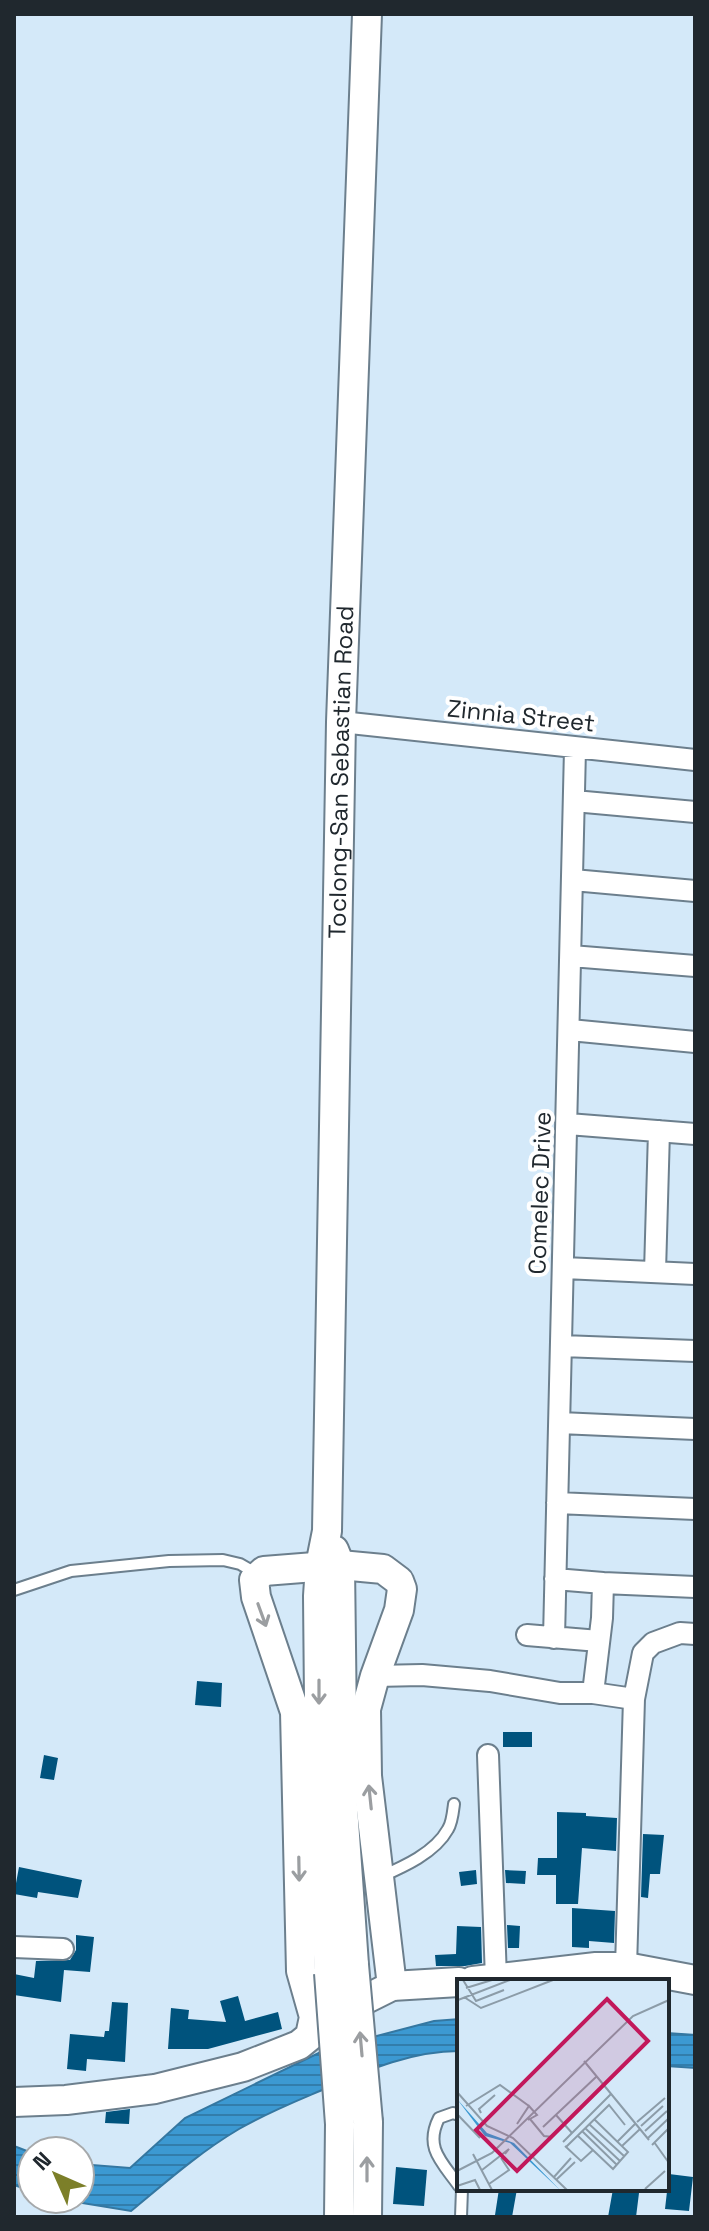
<svg xmlns="http://www.w3.org/2000/svg" width="709" height="2231" font-family="'Space Grotesk',sans-serif">
	<style>
		.water { fill: url(#water-rules); stroke: #3477a1; stroke-width: 2 }
		.building { fill: #00537d }
		.lines { fill: none; stroke-linecap: round; stroke-linejoin: round }
		.lane-casing { stroke: #6c7f8d; stroke-width: 14 }
		.street-casing { stroke: #6c7f8d; stroke-width: 24 }
		.secondary-casing { stroke: #6c7f8d; stroke-width: 32 }
		.lane { stroke: #fff; stroke-width: 10 }
		.street { stroke: #fff; stroke-width: 20 }
		.secondary { stroke: #fff; stroke-width: 28 }
		.secondary-bridge-casing { stroke: #6c7f8d; stroke-width: 32; stroke-linecap: butt }
		.secondary-bridge { stroke: #fff; stroke-width: 28 }
		.oneway { stroke: #9b9ea1 }
		.labels { text-anchor: middle; stroke-width: 8; stroke-linejoin: round; paint-order: stroke }
		.street-label { font-size: 24px; fill: #20282e; stroke: #fff }
		.inset-road { fill: none; stroke: #8c9ca8; stroke-width: 2 }
		.view { fill: #c2185b; fill-opacity: 0.15; stroke: #c2185b; stroke-width: 4 }
		.inset-edge { fill: none; stroke: #20282e; stroke-width: 4 }
	</style>
	<defs>
		<pattern id="water-rules" width="6" height="5" patternUnits="userSpaceOnUse" patternTransform="scale(2)"><rect width="6" height="5" fill="#3c99d2"/><path d="M0 2.5h6" fill="none" stroke="#327dab"/></pattern>
	</defs>
	<rect width="100%" height="100%" fill="#d4e9f9"/>
	<path class="water" d="M 459,2019 L 459,2051 C 413,2051 370,2069 329,2087 C 299,2100 268,2112 239,2129 C 200,2152 166,2182 131,2211 L 58,2199 L 80,2199 L 80,2164 L 130,2168 L 185,2118 L 327,2049 L 434,2021 Z
		M 667,2033 L 695,2035 L 695,2068 L 667,2066 Z
		M 14,2146 L 32,2153 L 32,2191 L 14,2185 Z"/>
	<path class="building" d="M 197,1681 L 222,1683 L 221,1707 L 195,1705 Z
		M 503,1732 L 532,1732 L 532,1747 L 503,1747 Z
		M 44,1755 L 58,1758 L 54,1780 L 40,1778 Z
		M 557,1812 L 586,1813 L 586,1816 L 617,1818 L 616,1851 L 582,1848 L 578,1904 L 556,1904 L 556,1875 L 537,1875 L 538,1858 L 557,1858 Z
		M 643,1834 L 664,1835 L 660,1874 L 650,1874 L 648,1898 L 641,1897 Z
		M 19,1867 L 82,1880 L 78,1898 L 38,1892 L 37,1898 L 14,1894 Z
		M 476,1870 L 477,1884 L 461,1886 L 459,1872 Z
		M 505,1870 L 526,1871 L 525,1884 L 506,1883 Z
		M 572,1908 L 615,1911 L 614,1943 L 589,1941 L 589,1948 L 572,1947 Z
		M 507,1925 L 520,1926 L 519,1948 L 508,1948 Z
		M 457,1926 L 481,1927 L 482,1963 L 465,1966 L 436,1966 L 435,1955 L 456,1954 Z
		M 76,1935 L 94,1937 L 90,1972 L 64,1970 L 61,2002 L 14,1995 L 14,1974 L 34,1978 L 36,1961 L 70,1960 L 76,1950 Z
		M 238,1996 L 245,2021 L 278,2012 L 282,2029 L 208,2049 L 168,2049 L 171,2008 L 189,2010 L 188,2019 L 226,2022 L 220,2001 Z
		M 112,2002 L 128,2003 L 125,2062 L 87,2059 L 86,2071 L 67,2069 L 70,2034 L 104,2037 L 105,2031 L 109,2031 Z
		M 130,2109 L 129,2124 L 105,2123 L 106,2112 Z
		M 396,2167 L 427,2170 L 424,2206 L 393,2204 Z
		M 669,2174 L 693,2177 L 689,2211 L 665,2209 Z
		M 499,2189 L 517,2189 L 512,2217 L 495,2215 Z
		M 613,2189 L 639,2193 L 636,2217 L 608,2217 Z"/>
	<g class="lines">
		<defs>
			<path id="lane" d="M 14,1590 L 71,1571 L 169,1561 L 223,1560 L 240,1564 L 257,1574
				M 380,1877 C 403,1867 435,1853 448,1829 C 452,1823 453,1812 454,1804
				M 459,2115 L 453,2113 L 439,2118 C 424,2148 442,2162 459,2186
				M 461,2217 L 462,2189"/>
			<path id="street" d="M 341,722 L 695,760
				M 574,801 L 695,812
				M 573,880 L 695,891
				M 571,956 L 695,966
				M 570,1030 L 695,1042
				M 568,1124 L 695,1134
				M 564,1268 L 695,1274
				M 655,1272 L 659,1131
				M 562,1346 L 695,1351
				M 560,1423 L 695,1429
				M 557,1503 L 695,1509
				M 555,1579 L 603,1583
				M 527,1635 L 599,1641
				M 554,1638 L 575,749
				M 375,1676 L 422,1675 L 490,1681 L 560,1693 L 593,1693 L 634,1699
				M 593,1693 L 602,1618 L 603,1583 L 695,1587
				M 488,1755 L 496,1979
				M 14,1947 L 63,1949
				M 626,1967 L 634,1699 L 643,1653 L 653,1643 L 680,1633 L 695,1634"/>
			<g id="secondary">
				<path d="M 334,1550 L 340,1565 L 343,1807 L 354,1965"/>
				<path id="s1" d="M 329,1973 L 320,1806 L 318,1596 L 320,1566 L 327,1531 L 341,722 L 367,14"/>
				<path d="M 473,1981 L 596,1967 L 626,1967 L 695,1980"/>
				<path d="M 337,2008 L 368,1998 L 392,1986 L 459,1982"/>
				<path d="M 14,2102 L 66,2100 L 155,2089 L 243,2067 L 299,2045 L 310,2036 L 314,2017 L 301,1971 L 295,1712 L 256,1597 L 254,1580 L 264,1571 L 340,1565 L 383,1569 L 399,1581 L 402,1589 L 399,1610 L 375,1676 L 366,1709 L 367,1776 L 392,1986"/>
				<path d="M 339,2217 L 340,2124"/>
				<path d="M 367,2217 L 368,2122"/>
			</g>
		</defs>
		<use href="#lane" class="lane-casing"/>
		<use href="#street" class="street-casing"/>
		<use href="#secondary" class="secondary-casing"/>
		<use href="#lane" class="lane"/>
		<use href="#street" class="street"/>
		<use href="#secondary" class="secondary"/>
		<defs>
			<path id="secondary-bridge" d="M 354,1965 L 368,2122
				M 329,1973 L 340,2124"/>
		</defs>
		<use href="#secondary-bridge" class="secondary-bridge-casing"/>
		<use href="#secondary-bridge" class="secondary-bridge"/>
	</g>
	<defs><path id="oneway-shaft" d="M-6 0H5M1.5-3L5.5 0L1.5 3" fill="none" stroke-width="1.6" stroke-linecap="round" stroke-linejoin="round" transform="scale(2)"/></defs>
	<g class="oneway">
		<use href="#oneway-shaft" transform="translate(262 1615) rotate(70)"/>
		<use href="#oneway-shaft" transform="translate(319 1692) rotate(90)"/>
		<use href="#oneway-shaft" transform="translate(370 1797) rotate(-96)"/>
		<use href="#oneway-shaft" transform="translate(299 1869) rotate(89)"/>
		<use href="#oneway-shaft" transform="translate(361 2044) rotate(-95)"/>
		<use href="#oneway-shaft" transform="translate(367 2169) rotate(-90)"/>
	</g>
	<g class="labels">
		<g class="street-label">
			<text transform="translate(521 716) rotate(6)" y="8">Zinnia Street</text>
			<text dy="8" stroke="none"><textPath href="#s1" startOffset="1202">Toclong-San Sebastian Road</textPath></text>
			<text transform="translate(540 1193) rotate(-88)" y="8">Comelec Drive</text>
		</g>
	</g>
	<g transform="translate(457 1979)">
		<rect width="212" height="212" fill="#d4e9f9"/>
		<path d="M 0,120 L 30,154 L 57,164 L 103,211 L 53,164 L 28,157 Z" fill="#3c99d2"/>
		<path class="inset-road" d="M 6,1 L 19,22 L 47,11M 9,9 L 35,1M 7,18 L 24,29 L 96,1M 1,21 L 53,1M 127,82 L 192,161M 0,113 L 30,147 L 56,159 L 110,211M 9,127 L 43,106 L 72,127M 24,134 L 22,130 L 38,116M 0,135 L 23,159M 99,136 L 115,154M 73,140 L 87,157 L 96,158M 26,143 L 46,125M 180,143 L 208,119M 60,145 L 72,127 L 80,136 L 71,141M 132,145 L 167,177M 184,147 L 206,127M 86,148 L 139,98M 128,149 L 163,182M 125,152 L 160,186M 188,152 L 210,132M 120,156 L 156,190 L 171,173 L 137,140M 191,159 L 212,139M 106,163 L 154,115M 160,163 L 178,145M 197,163 L 212,184M 195,166 L 212,149M 108,167 L 124,182 L 136,171M 165,167 L 183,150M 109,168 L 152,126 L 168,146M 16,175 L 35,211M 25,191 L 52,170 L 48,175M 0,192 L 35,174 L 176,37 L 212,21M 97,198 L 114,179M 100,200 L 118,183M 32,205 L 52,191 L 44,179M 0,207 L 18,201 L 23,211M 188,210 L 208,192"/>
		<path class="view" d="M 150,20 L 191,62 L 60,192 L 19,151 Z"/>
		<rect width="212" height="212" class="inset-edge"/>
	</g>
	<rect width="709" height="2231" fill="none" stroke="#20282e" stroke-width="32"/>
	<g transform="translate(56 2175) rotate(315)"><circle r="38" fill="#ffffff" stroke="#a6a9ab" stroke-width="2"/>
	<path d="M0-6L14 30L0 20L-14 30Z" fill="#7c7f29"/>
	<text y="-12" font-size="22" font-weight="bold" text-anchor="middle" fill="#20282e">N</text>
	</g>
</svg>
